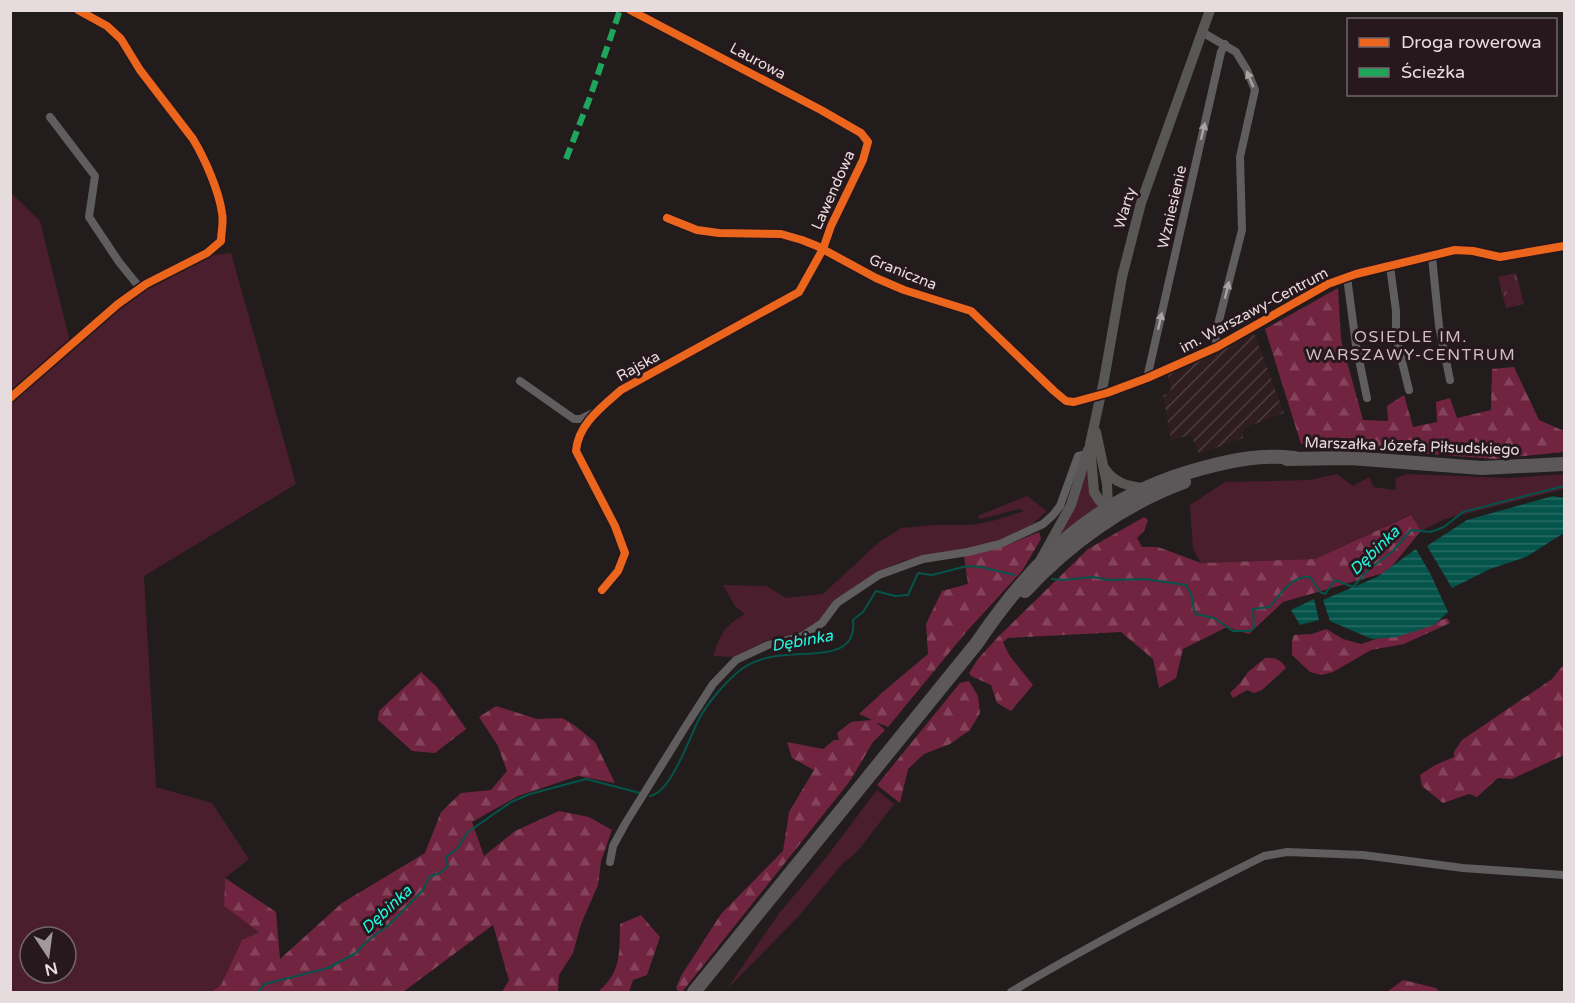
<svg xmlns="http://www.w3.org/2000/svg" width="1575" height="1003" font-family="'Varela Round',sans-serif">
	<style>
		.industrial { fill: url(#industrial-furrows) }
		.grass { fill: #4b1e2d; fill-rule: evenodd }
		.forest { fill: url(#forest-firs) }
		.park { fill: url(#park-tufts) }
		.water { fill: url(#water-rules) }
		.lines { fill: none; stroke-linecap: round; stroke-linejoin: round }
		.stream { stroke: #05544b; stroke-width: 2 }
		.minor { stroke: #605d5e; stroke-width: 8 }
		.secondary { stroke: #595656; stroke-width: 10 }
		.trunk { stroke: #5c5758; stroke-width: 14 }
		.quiet { stroke: #20a55d; stroke-width: 6; stroke-dasharray: 12 6; stroke-linecap: butt }
		.cycleway-casing { stroke: #26181c; stroke-width: 11 }
		.cycleway { stroke: #eb651d; stroke-width: 8 }
		.oneway { fill: #aaa3a4 }
		.labels { text-anchor: middle; stroke-width: 6; stroke-linejoin: round; paint-order: stroke }
		.street-label { font-size: 15px; fill: #e6dcde; stroke: #26181c }
		.neighbourhood-label { font-size: 16px; letter-spacing: 1.5px; fill: #d1bec2; stroke: #26181c }
		.water-label { font-size: 16px; font-style: italic; fill: #21f9e1; stroke: #26181c }
	</style>
	<defs>
		<pattern id="industrial-furrows" width="10" height="10" patternUnits="userSpaceOnUse" patternTransform="scale(1.5)"><rect width="10" height="10" fill="#2f1d21"/><path d="M-1 1l2-2M0 10L10 0M9 11l2-2" fill="none" stroke="#4d3d41"/></pattern>
		<pattern id="forest-firs" width="22" height="20" patternUnits="userSpaceOnUse" patternTransform="scale(1.5)"><rect width="22" height="20" fill="#712440"/><path d="M5 1l3.5 6h-7zM16 11l3.5 6h-7z" fill="#85435b"/></pattern>
		<pattern id="park-tufts" width="24" height="20" patternUnits="userSpaceOnUse" patternTransform="scale(1.5)"><rect width="24" height="20" fill="#4b1e2d"/><path d="M3 7l-1-3M5 7V3M7 7l1-3M15 17l-1-3M17 17v-4M19 17l1-3" fill="none" stroke="#653e4b"/></pattern>
		<pattern id="water-rules" width="6" height="5" patternUnits="userSpaceOnUse" patternTransform="scale(1.5)"><rect width="6" height="5" fill="#05544b"/><path d="M0 2.5h6" fill="none" stroke="#296c64"/></pattern>
	</defs>
	<rect width="100%" height="100%" fill="#221c1d"/>
	<path class="industrial" d="M 1254,333 L 1284,413 L 1244,428 L 1243,438 L 1199,454 L 1191,435 L 1171,440 L 1163,395 L 1168,394 L 1171,389 L 1168,375 L 1220,352 Z"/>
	<path class="grass" d="M 10,192 L 40,221 L 72,350 L 140,290 L 207,256 L 231,253 L 296,484 L 144,576 L 156,787 L 212,803 L 249,859 L 225,878 L 224,906 L 260,932 L 242,940 L 221,985 L 211,992 L 11,992 ZM 30,937 L 66,937 L 66,973 L 30,973 Z
		M 1088,455 L 1101,507 L 1049,548 Z
		M 1337,474 L 1353,486 L 1369,477 L 1374,487 L 1395,490 L 1396,478 L 1407,474 L 1508,478 L 1564,474 L 1564,489 L 1445,519 L 1421,531 L 1410,515 L 1315,559 L 1201,563 L 1193,549 L 1190,505 L 1225,482 L 1310,480 Z
		M 1027,496 L 1047,511 L 1027,529 L 999,540 L 967,549 L 903,561 L 876,573 L 836,600 L 818,621 L 800,632 L 766,641 L 733,657 L 713,656 C 722,632 723,627 745,614 L 735,606 L 723,585 L 766,586 L 786,598 L 823,594 L 878,543 L 901,528 L 932,525 L 972,525 L 996,520 L 1024,511 L 1019,509 L 981,519 L 977,516 Z
		M 877,790 L 894,804 L 857,852 L 842,864 L 798,917 L 727,989 L 780,912 L 825,859 Z"/>
	<path class="forest" d="M 1338,288 L 1341,340 L 1363,420 L 1388,421 L 1387,406 L 1404,395 L 1413,427 L 1437,422 L 1436,402 L 1450,398 L 1457,418 L 1491,410 L 1492,369 L 1514,367 L 1539,420 L 1564,431 L 1564,452 L 1495,459 L 1301,444 L 1265,329 Z
		M 1411,515 L 1421,531 L 1387,572 L 1283,602 L 1249,634 L 1227,627 L 1183,649 L 1176,678 L 1159,688 L 1153,659 L 1121,632 L 1008,638 L 1003,642 L 1009,655 L 1033,685 L 1011,711 L 997,703 L 991,685 L 971,676 L 969,673 L 978,659 L 998,637 L 1088,549 L 1144,517 L 1148,520 L 1144,531 L 1137,538 L 1142,547 L 1158,547 L 1201,563 L 1315,559 Z
		M 1039,532 L 1041,539 L 1022,571 L 967,631 L 888,727 L 876,722 L 885,730 L 873,742 L 850,781 L 682,992 L 679,992 L 676,988 L 681,976 L 721,914 L 783,851 L 789,812 L 814,770 L 792,758 L 787,742 L 823,749 L 834,740 L 839,740 L 837,733 L 851,722 L 872,720 L 859,714 L 884,691 L 928,654 L 926,624 L 942,591 L 968,584 L 964,556 L 1003,547 Z
		M 1447,618 L 1450,623 L 1404,644 L 1371,650 L 1333,672 L 1321,675 L 1310,672 L 1292,655 L 1292,641 L 1294,635 L 1312,634 L 1326,629 L 1343,639 L 1361,644 L 1376,639 L 1413,630 Z
		M 1265,658 C 1275,657 1281,660 1286,668 L 1262,690 L 1254,693 L 1247,690 L 1233,698 L 1230,693 L 1240,683 L 1248,672 Z
		M 1564,664 L 1564,755 L 1512,779 L 1498,778 L 1477,797 L 1469,794 L 1443,803 L 1422,786 L 1420,775 L 1435,765 L 1454,757 L 1454,752 L 1462,740 L 1552,679 Z
		M 421,672 L 437,687 L 466,729 L 435,753 L 412,751 L 378,720 L 379,711 Z
		M 969,681 L 978,696 L 980,713 L 970,730 L 950,744 L 924,754 L 908,769 L 900,803 L 877,785 L 960,683 Z
		M 496,706 L 537,719 L 562,718 L 574,725 L 595,742 L 615,783 L 578,776 L 518,796 L 472,822 L 484,856 L 515,831 L 559,811 L 589,817 L 612,830 L 601,861 L 598,885 L 581,924 L 573,953 L 559,975 L 558,992 L 502,992 L 509,980 L 493,925 L 403,992 L 211,992 L 221,985 L 242,940 L 259,932 L 224,906 L 225,878 L 276,912 L 280,959 L 342,903 L 425,853 L 441,812 L 461,793 L 491,790 L 507,771 L 498,746 L 479,717 Z
		M 641,915 L 660,937 L 647,975 L 633,980 L 629,992 L 598,992 C 622,971 619,954 620,924 Z
		M 1403,980 L 1436,988 L 1440,992 L 1387,992 Z"/>
	<path class="park" d="M 1516,273 L 1524,304 L 1506,308 L 1498,277 Z"/>
	<path class="water" d="M 1553,496 L 1564,498 L 1564,533 L 1526,557 L 1490,569 L 1452,588 L 1427,546 L 1467,520 Z
		M 1416,549 L 1430,573 L 1448,612 L 1434,625 L 1397,637 L 1372,639 L 1330,621 L 1323,600 L 1377,577 Z
		M 1314,599 L 1319,620 L 1300,625 L 1291,610 Z"/>
	<g class="lines">
		<path class="stream" d="M 1052,579 L 1063,580 L 1093,577 L 1109,580 L 1145,579 L 1186,585 L 1192,596 L 1194,611 L 1196,614 L 1214,618 L 1233,631 L 1250,631 L 1254,628 L 1253,609 L 1270,607 C 1279,595 1293,575 1310,577 L 1320,592 L 1325,594 L 1335,580 L 1353,587 L 1368,570 L 1393,551 L 1411,530 L 1431,532 L 1444,527 L 1463,512 L 1564,486
			M 650,796 C 671,792 689,739 698,721 C 707,703 727,680 743,668 C 755,660 772,656 787,655 C 812,652 858,659 853,620 L 863,612 L 876,591 L 895,596 L 908,595 L 918,573 L 932,575 L 967,566 L 981,567 L 1014,575
			M 258,992 L 265,984 L 328,968 L 356,953 L 367,941 L 390,924 L 423,890 L 429,877 L 440,873 L 448,866 L 446,857 L 457,849 L 468,832 L 511,802 L 530,794 L 586,779 L 640,793"/>
		<path class="minor" d="M 1202,32 L 1236,52 L 1247,70 L 1255,90 L 1240,157 L 1242,230 L 1215,336 L 1217,347
			M 50,117 L 95,176 L 89,217 L 119,262 L 140,288 L 207,253 L 221,241 C 221,232 224,222 222,213 C 219,191 205,159 193,139 L 140,70 L 121,39 L 107,26 L 78,10
			M 667,218 L 697,230 L 719,233 L 781,234 L 802,240 L 817,246 L 876,278 L 904,290 L 971,311 L 1054,391 L 1066,401 L 1074,402 L 1107,393 L 1147,378 L 1217,347 L 1328,284 L 1356,274 L 1455,250 L 1473,251 L 1500,257 L 1564,246
			M 1432,257 L 1439,326 L 1450,380
			M 1390,266 L 1396,311 L 1396,337 L 1409,390
			M 1347,277 L 1356,345 L 1367,398
			M 1147,378 L 1221,52 L 1225,44
			M 520,381 L 574,419 L 580,419 L 595,412
			M 602,590 L 618,571 L 625,553 L 615,526 L 576,451 C 578,424 603,406 621,390 L 799,292 L 823,249 L 831,226 L 863,160 L 868,142 L 861,133 L 821,110 L 630,10
			M 610,862 L 613,846 L 625,824 L 684,729 L 713,684 L 736,660 L 768,645 L 802,636 L 822,623 L 837,603 L 879,575 L 923,559 L 968,552 L 1000,544 L 1043,524 L 1053,515 L 1060,506 L 1078,456 L 1087,454
			M 1011,992 C 1093,943 1178,899 1264,856 L 1287,852 L 1363,855 L 1463,868 L 1564,875"/>
		<path class="secondary" d="M 1096,432 L 1107,484 L 1108,508
			M 1105,469 C 1114,483 1128,486 1143,488
			M 1112,514 L 1108,508 L 1099,500 L 1094,492 L 1090,444 L 1104,380 L 1122,277 L 1141,203 L 1210,10
			M 1041,559 L 1071,505 L 1088,450"/>
		<path class="trunk" d="M 1287,459 L 1350,458 L 1482,468 L 1564,464
			M 1025,591 C 1068,544 1124,504 1184,482
			M 694,992 L 977,643 C 1036,556 1099,495 1203,468 C 1233,460 1262,454 1294,458"/>
		<path class="quiet" d="M 566,159 L 589,100 L 620,10"/>
		<defs>
			<path id="cycleway" d="M 667,218 L 697,230 L 719,233 L 781,234 L 802,240 L 817,246 L 876,278 L 904,290 L 971,311 L 1054,391 L 1066,401 L 1074,402 L 1107,393 L 1147,378 L 1217,347 L 1328,284 L 1356,274 L 1455,250 L 1473,251 L 1500,257 L 1564,246
				M 10,398 L 118,304 L 146,284 L 207,253 L 221,241 C 221,232 224,222 222,213 C 219,191 205,159 193,139 L 140,70 L 121,39 L 107,26 L 78,10
				M 602,590 L 618,571 L 625,553 L 615,526 L 576,451 C 578,424 603,406 621,390 L 799,292 L 823,249 L 831,226 L 863,160 L 868,142 L 861,133 L 821,110 L 630,10"/>
		</defs>
		<use href="#cycleway" class="cycleway-casing"/>
		<use href="#cycleway" class="cycleway"/>
	</g>
	<defs><path id="oneway-solid" d="M-6-.8H1V-3.2L6.5 0L1 3.2V.8H-6Z" transform="scale(1.5)"/></defs>
	<g class="oneway">
		<use href="#oneway-solid" transform="translate(1250 79) rotate(-113)"/>
		<use href="#oneway-solid" transform="translate(1203 131) rotate(-77)"/>
		<use href="#oneway-solid" transform="translate(1227 290) rotate(-76)"/>
		<use href="#oneway-solid" transform="translate(1160 321) rotate(-77)"/>
	</g>
	<g class="labels">
		<g class="street-label">
			<text transform="translate(758 61) rotate(28)" y="5">Laurowa</text>
			<text transform="translate(833 190) rotate(-66)" y="5">Lawendowa</text>
			<text transform="translate(1172 207) rotate(-77)" y="5">Wzniesienie</text>
			<text transform="translate(1125 208) rotate(-73)" y="5">Warty</text>
			<text transform="translate(903 272) rotate(22)" y="5">Graniczna</text>
			<text transform="translate(1254 310) rotate(-28)" y="5">im. Warszawy-Centrum</text>
			<text transform="translate(638 366) rotate(-29)" y="5">Rajska</text>
			<text transform="translate(1412 446) rotate(2)" y="5">Marszałka Józefa Piłsudskiego</text>
		</g>
		<g class="neighbourhood-label">
			<text x="1411" y="342">OSIEDLE IM.<tspan x="1411" dy="18">WARSZAWY-CENTRUM</tspan></text>
		</g>
		<g class="water-label">
			<text transform="translate(1374 550) rotate(-44)" y="6">Dębinka</text>
			<text transform="translate(802 640) rotate(-10)" y="6">Dębinka</text>
			<text transform="translate(386 909) rotate(-43)" y="6">Dębinka</text>
		</g>
	</g>
	<rect width="1575" height="1003" fill="none" stroke="#e6dcde" stroke-width="24"/>
	<rect x="1347" y="18" width="210" height="78" fill="#26181c" stroke="#73666a" stroke-width="1.5"/>
	<rect x="1359" y="38" width="30" height="9" fill="#eb651d" stroke="#73666a" stroke-width="1.5"/>
	<text x="1401" y="48" font-size="18" fill="#e6dcde">Droga rowerowa</text>
	<rect x="1359" y="68" width="30" height="9" fill="#20a55d" stroke="#73666a" stroke-width="1.5"/>
	<text x="1401" y="78" font-size="18" fill="#e6dcde">Ścieżka</text>
	<g transform="translate(48 955) rotate(167)"><circle r="28" fill="#26181c" stroke="#73666a" stroke-width="1.5"/>
	<path d="M0-4.5L10 22L0 15L-10 22Z" fill="#a1999a"/>
	<text y="-9" font-size="16" font-weight="bold" text-anchor="middle" fill="#e6dcde">N</text>
	</g>
</svg>
